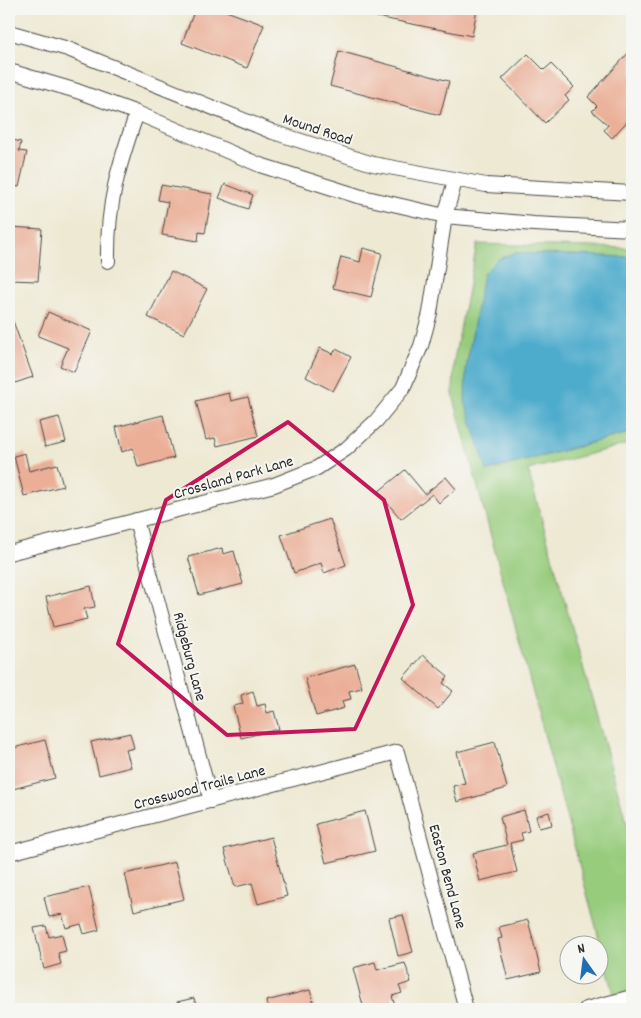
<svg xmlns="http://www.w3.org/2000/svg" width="641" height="1018" font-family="Dekko,sans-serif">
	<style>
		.green { fill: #97cc7d; stroke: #617c54 }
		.water { fill: #4dabcc; stroke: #3c6b7c }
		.building { fill: #ebaf97 }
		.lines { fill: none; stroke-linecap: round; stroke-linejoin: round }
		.minor-casing { stroke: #484844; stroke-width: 16 }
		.minor { stroke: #fff; stroke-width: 14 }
		.marked { fill: none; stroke: #c2185b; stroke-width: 4; stroke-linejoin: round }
		.labels { text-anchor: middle; stroke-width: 4; stroke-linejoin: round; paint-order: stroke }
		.street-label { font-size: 16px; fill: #2b2b2b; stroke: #f6f6f2 }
	</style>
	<rect width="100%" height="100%" fill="#f6f6f2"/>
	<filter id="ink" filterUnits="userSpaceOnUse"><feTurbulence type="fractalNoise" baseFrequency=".02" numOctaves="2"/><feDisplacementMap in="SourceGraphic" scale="10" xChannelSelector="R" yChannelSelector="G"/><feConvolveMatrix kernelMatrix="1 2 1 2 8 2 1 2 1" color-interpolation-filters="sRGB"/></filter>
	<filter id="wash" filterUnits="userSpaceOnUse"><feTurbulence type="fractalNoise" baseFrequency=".0096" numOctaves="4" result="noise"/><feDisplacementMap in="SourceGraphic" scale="20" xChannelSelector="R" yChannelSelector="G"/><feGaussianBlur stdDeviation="1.12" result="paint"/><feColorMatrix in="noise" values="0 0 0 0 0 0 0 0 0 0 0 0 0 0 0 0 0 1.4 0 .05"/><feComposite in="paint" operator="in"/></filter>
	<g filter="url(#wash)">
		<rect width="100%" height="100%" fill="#eee9d3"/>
		<path class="green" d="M 477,244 L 632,248 L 632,257 L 514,253 L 498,259 L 483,274 L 487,471 L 632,432 L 632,443 L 528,470 L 632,842 L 632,1009 L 618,1009 L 453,395 L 454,360 Z"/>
		<path class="water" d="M 514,253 L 632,257 L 632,432 L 487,471 L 465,401 L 466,368 L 483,274 L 498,259 Z"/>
		<g id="blocks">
			<path class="building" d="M 195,9 L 221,9 L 264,25 L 247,68 L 182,43 Z
				M 363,9 L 477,9 L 472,36 L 362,14 Z
				M 632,49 L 632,116 L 612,138 L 604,130 L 608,125 L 592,111 L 597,106 L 588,97 Z
				M 339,51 L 449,81 L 440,115 L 330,86 Z
				M 528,54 L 544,70 L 551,64 L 574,87 L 565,96 L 569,100 L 545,123 L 502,79 Z
				M 9,139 L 21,142 L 19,151 L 27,152 L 19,187 L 11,185 L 10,190 Z
				M 225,184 L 253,195 L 248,209 L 219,198 Z
				M 161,185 L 212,194 L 205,233 L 199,232 L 198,241 L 162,235 L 168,202 L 158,200 Z
				M 9,227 L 42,229 L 38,281 L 9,280 Z
				M 363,248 L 382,253 L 371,297 L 333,288 L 341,257 L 360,262 Z
				M 171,271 L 207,289 L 184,334 L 148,317 Z
				M 48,312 L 92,331 L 74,372 L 60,366 L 68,348 L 38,336 Z
				M 13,321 L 33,377 L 9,385 L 9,322 Z
				M 320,348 L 333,354 L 336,349 L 351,357 L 333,391 L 306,377 Z
				M 229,393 L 231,401 L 248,397 L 258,436 L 217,446 L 215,438 L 206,440 L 196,401 Z
				M 163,415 L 174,458 L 138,467 L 133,448 L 122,452 L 116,427 Z
				M 59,417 L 66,442 L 45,447 L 39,422 Z
				M 25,453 L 29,471 L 57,464 L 63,486 L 24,496 L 14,456 Z
				M 405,470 L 425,494 L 446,477 L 456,489 L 439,503 L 432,494 L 401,519 L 378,492 Z
				M 330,519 L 346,565 L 324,573 L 321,563 L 294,573 L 281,535 Z
				M 222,548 L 223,554 L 234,551 L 243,584 L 199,595 L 188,557 Z
				M 91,586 L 95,607 L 84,609 L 87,619 L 53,627 L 46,597 Z
				M 423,655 L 448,676 L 443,683 L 453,691 L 438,709 L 403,678 Z
				M 355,664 L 362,688 L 349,691 L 351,699 L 342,701 L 344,708 L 316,716 L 305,678 Z
				M 253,691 L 257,706 L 265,704 L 267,713 L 274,711 L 279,729 L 241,738 L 233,706 L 243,704 L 241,695 Z
				M 130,733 L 134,748 L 126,750 L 131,767 L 99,775 L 91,742 Z
				M 45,740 L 55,778 L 9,790 L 9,749 Z
				M 495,742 L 507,788 L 457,802 L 453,786 L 465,783 L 457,752 Z
				M 524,810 L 529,831 L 521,833 L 523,840 L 510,843 L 517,872 L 480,881 L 473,853 L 507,845 L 500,817 Z
				M 365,811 L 375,851 L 326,863 L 316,824 Z
				M 549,812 L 552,825 L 539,828 L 536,816 Z
				M 271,837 L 287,896 L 258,904 L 252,883 L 235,887 L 224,849 Z
				M 175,862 L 184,899 L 134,911 L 125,874 Z
				M 89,887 L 99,930 L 84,934 L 81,924 L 66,928 L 62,914 L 49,917 L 44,897 Z
				M 403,915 L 413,952 L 398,956 L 389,918 Z
				M 528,920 L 541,972 L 508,980 L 498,939 L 502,938 L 499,927 Z
				M 46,926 L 49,937 L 62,934 L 66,951 L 58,953 L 61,964 L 44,969 L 34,928 Z
				M 375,962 L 377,970 L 405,963 L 411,982 L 399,986 L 402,993 L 392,996 L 395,1006 L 384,1009 L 364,1009 L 353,968 Z
				M 310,990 L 315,1009 L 268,1009 L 266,1001 Z
				M 194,998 L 197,1009 L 179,1009 L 177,1002 Z
				M 218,1004 L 219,1009 L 200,1009 Z"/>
		</g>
	</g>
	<g filter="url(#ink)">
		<use href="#blocks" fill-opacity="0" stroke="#484844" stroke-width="1"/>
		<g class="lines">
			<defs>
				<path id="minor" d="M 9,32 L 68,49 L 273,132 L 373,164 L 486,185 L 632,193
					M 9,71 L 77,91 L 137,113 L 260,165 L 358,196 L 445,216 L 534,224 L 632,229
					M 108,261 C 107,204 118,167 137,113
					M 136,520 L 211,801
					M 9,553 L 274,485 L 317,468 L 346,449 L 376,421 L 403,388 L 421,346 L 430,313 L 445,216 L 455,181
					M 9,853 L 397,752 L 466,1009
					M 586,1009 L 632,997"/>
			</defs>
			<use href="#minor" class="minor-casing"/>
			<use href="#minor" class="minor"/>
		</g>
	</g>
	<path class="marked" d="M 288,422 L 384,500 L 413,605 L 355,729 L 227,735 L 118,644 L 166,500 Z"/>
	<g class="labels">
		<g class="street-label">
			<text transform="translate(318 128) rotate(18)" y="6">Mound Road</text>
			<text transform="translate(233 476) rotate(-16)" y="6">Crossland Park Lane</text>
			<text transform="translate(191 656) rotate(75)" y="6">Ridgeburg Lane</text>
			<text transform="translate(199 786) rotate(-15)" y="6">Crosswood Trails Lane</text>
			<text transform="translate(449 876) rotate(75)" y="6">Easton Bend Lane</text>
		</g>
	</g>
	<rect width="641" height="1018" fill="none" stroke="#f6f6f2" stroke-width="30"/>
	<g transform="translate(584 960) rotate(346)"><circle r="24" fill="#f6f6f2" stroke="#a5a5a2"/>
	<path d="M0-4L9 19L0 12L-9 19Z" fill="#1f6fb2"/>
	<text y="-8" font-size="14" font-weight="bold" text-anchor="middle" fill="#2b2b2b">N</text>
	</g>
</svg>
